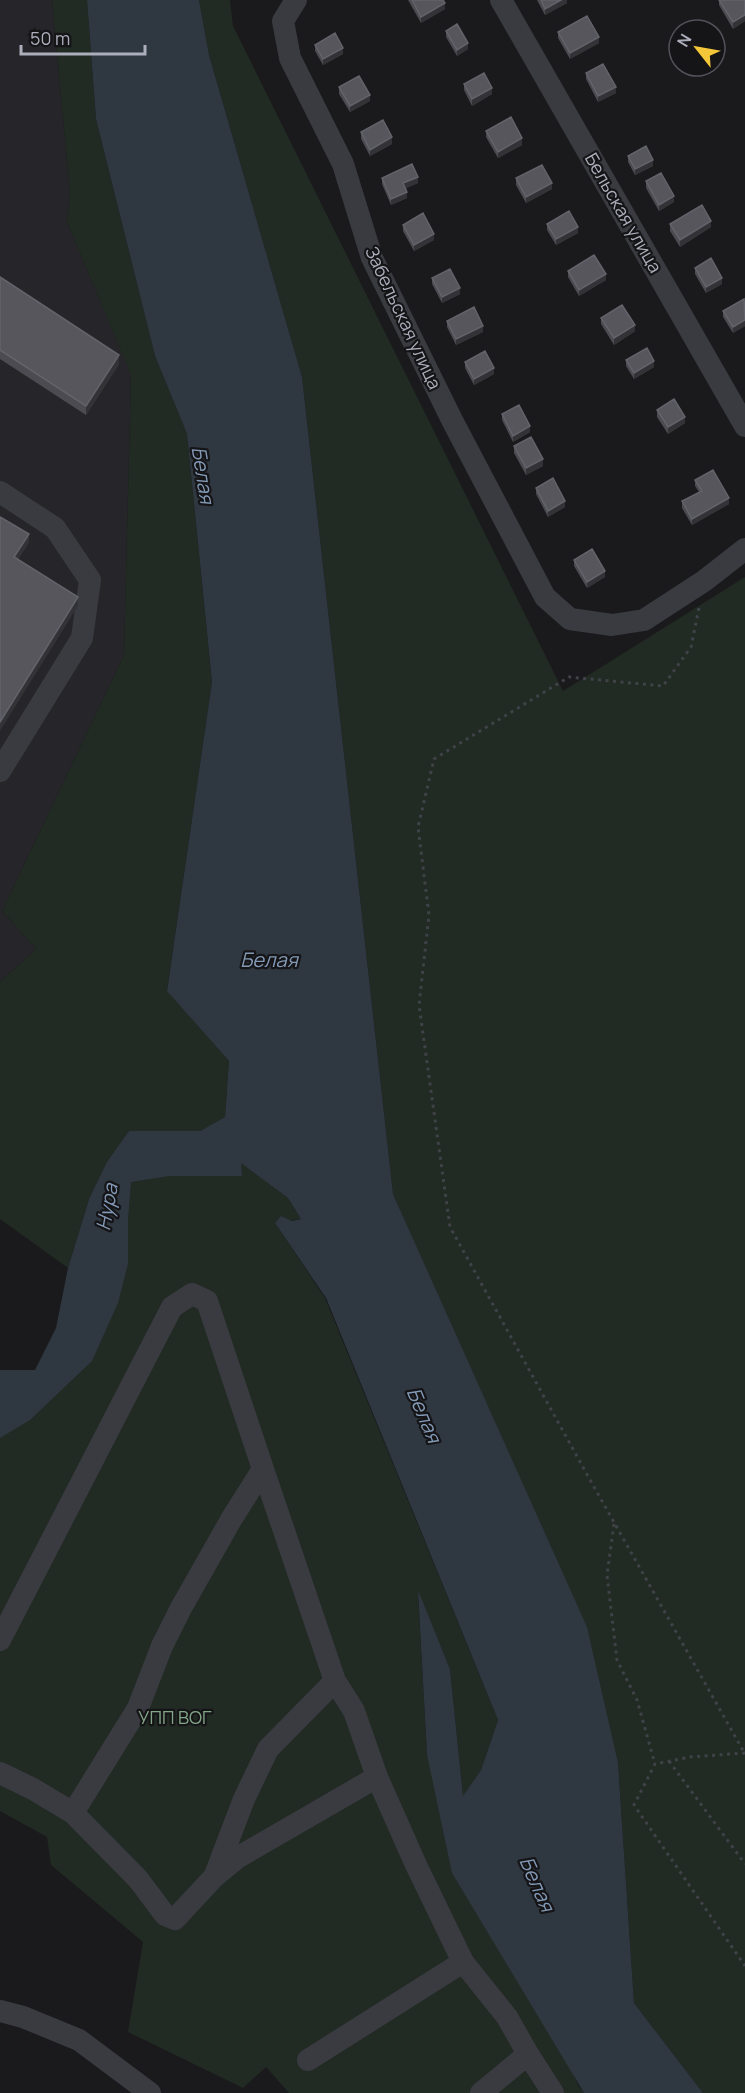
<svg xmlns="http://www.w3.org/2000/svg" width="745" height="2093" font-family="Manrope,sans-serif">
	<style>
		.built { fill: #262529 }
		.green { fill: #212a23 }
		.water { fill: #2f3740 }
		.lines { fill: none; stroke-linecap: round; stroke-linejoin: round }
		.path { stroke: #404248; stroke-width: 3; stroke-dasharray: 3 4.5; stroke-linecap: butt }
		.minor { stroke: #3a3b41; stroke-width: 22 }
		.wall { fill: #4b4b51 }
		.shaded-wall { fill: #333337 }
		.building { fill: #56565c; stroke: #63646b; stroke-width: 1.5 }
		.labels { text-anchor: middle; stroke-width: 4.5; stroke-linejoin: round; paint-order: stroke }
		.street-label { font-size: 18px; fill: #acafbb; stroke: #151417 }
		.park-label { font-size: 18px; fill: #83a688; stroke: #151417 }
		.water-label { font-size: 20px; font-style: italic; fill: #839ab6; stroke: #151417 }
	</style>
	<rect width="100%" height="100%" fill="#1a1a1c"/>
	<path class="built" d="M 0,0 L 52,0 L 70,193 L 67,222 L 131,374 L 124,655 L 2,911 L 36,949 L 0,982 Z"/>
	<path class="green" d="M 52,0 L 87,0 L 96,119 L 155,356 L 187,434 L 212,683 L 167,990 L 229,1061 L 225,1117 L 200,1131 L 129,1131 L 89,1199 L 68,1268 L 0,1219 L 0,982 L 36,949 L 2,911 L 124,655 L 131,375 L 67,222 L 70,193 Z
		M 199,0 L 230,0 L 233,26 L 563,691 L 745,577 L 745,2093 L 703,2093 L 634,2003 L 618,1763 L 530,1503 L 393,1194 L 302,377 L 209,55 Z
		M 241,1162 L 288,1198 L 301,1219 L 275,1223 L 325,1298 L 498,1720 L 481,1770 L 463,1797 L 450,1669 L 418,1592 L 427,1755 L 578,2085 L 584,2093 L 289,2093 L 266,2067 L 243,2088 L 128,2032 L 143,1942 L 51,1865 L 47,1837 L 0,1811 L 0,1428 L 49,1399 L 123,1180 Z"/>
	<path class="water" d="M 87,0 L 199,0 L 209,55 L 302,377 L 393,1194 L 587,1627 L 618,1763 L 634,2003 L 703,2093 L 584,2093 L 452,1873 L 427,1755 L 418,1590 L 450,1669 L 463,1796 L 481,1770 L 498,1720 L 326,1298 L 275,1223 L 281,1216 L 292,1221 L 301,1219 L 288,1198 L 241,1163 L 242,1176 L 169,1176 L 131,1182 L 128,1219 L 128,1264 L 118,1303 L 92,1361 L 30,1420 L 0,1438 L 0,1370 L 35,1370 L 56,1328 L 68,1268 L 89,1199 L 107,1162 L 129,1131 L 200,1131 L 225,1117 L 229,1061 L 167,991 L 212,682 L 187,434 L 155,356 L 96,119 Z"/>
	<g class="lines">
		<path class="path" d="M 699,608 L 691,647 L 663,686 L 569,677 L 434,759 L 418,827 L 429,915 L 419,1005 L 450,1227 L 589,1478 L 745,1754
			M 614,1524 L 607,1575 L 617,1660 L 637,1700 L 655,1764
			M 745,1753 L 690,1757 L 655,1764 L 634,1805 L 745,1966
			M 669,1761 L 745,1864"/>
		<path class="minor" d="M 296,0 L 283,21 L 290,58 L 343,164 L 372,258 L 453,422 L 545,597 L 570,619 L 612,625 L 644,620 L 704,581 L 745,549
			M 501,0 L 745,426
			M 0,492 L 55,528 L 90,580 L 82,638 L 0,771
			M 0,1640 L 172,1307 L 192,1294 L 207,1301 L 263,1469 L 232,1518 L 181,1608 L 162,1646 L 138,1708 L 73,1813 L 33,1789 L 0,1773
			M 73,1813 L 138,1879 L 165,1915 L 175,1919 L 214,1877 L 237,1858 L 377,1777 L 354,1711 L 335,1681 L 263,1469
			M 215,1875 L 244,1799 L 268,1749 L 335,1681
			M 463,1962 L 507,2017 L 528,2054 L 481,2093
			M 0,2011 L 23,2017 L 79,2040 L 150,2093
			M 528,2054 L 553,2093
			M 308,2060 L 463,1962 L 416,1865 L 377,1777"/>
	</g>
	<path class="wall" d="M 408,0 L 443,0 L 445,9 L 421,23 Z
		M 537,0 L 567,0 L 567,3 L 545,15 Z
		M 719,0 L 744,0 L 745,2 L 745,21 L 733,29 L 719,5 Z
		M 446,31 L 468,49 L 457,56 L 446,37 Z
		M 558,32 L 599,43 L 570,59 L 558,38 Z
		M 315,45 L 343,54 L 323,65 L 315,51 Z
		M 586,73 L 616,93 L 598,102 L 586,79 Z
		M 464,84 L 492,94 L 472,106 L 464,90 Z
		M 339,87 L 370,101 L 350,112 L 339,94 Z
		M 486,131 L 522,145 L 498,158 L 486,137 Z
		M 361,132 L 392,144 L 370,156 L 361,139 Z
		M 628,156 L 653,166 L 635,175 L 628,162 Z
		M 382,178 L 418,183 L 406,188 L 407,198 L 391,205 L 382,184 Z
		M 516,178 L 552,189 L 526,203 L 516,185 Z
		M 646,181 L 674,202 L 659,211 L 646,188 Z
		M 547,224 L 578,233 L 556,245 L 547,230 Z
		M 670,224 L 711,227 L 680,247 L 670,231 Z
		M 403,225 L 434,240 L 414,251 L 403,231 Z
		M 695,268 L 722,284 L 706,293 L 695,274 Z
		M 568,271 L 606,280 L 579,296 L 568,277 Z
		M 0,277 L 119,364 L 86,415 L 0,359 Z
		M 432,278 L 460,294 L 442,303 L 432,284 Z
		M 745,300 L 745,326 L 733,333 L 723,317 L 723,311 Z
		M 601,318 L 635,331 L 614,345 L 601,324 Z
		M 447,321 L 483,332 L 456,345 L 447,327 Z
		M 626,360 L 654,367 L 634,379 L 626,366 Z
		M 465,362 L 494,374 L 474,385 L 465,368 Z
		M 657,410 L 685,423 L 668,434 L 657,417 Z
		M 502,414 L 530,432 L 513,442 L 502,420 Z
		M 514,446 L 543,466 L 526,475 L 514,453 Z
		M 695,480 L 729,504 L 692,525 L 682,508 L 682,501 L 699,492 L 695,486 Z
		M 536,488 L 565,507 L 548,517 L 536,494 Z
		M 574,560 L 605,577 L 587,588 L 574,566 Z"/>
	<path class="shaded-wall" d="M 561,0 L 567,0 L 567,3 L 545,15 L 545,9 Z
		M 445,3 L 445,9 L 421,23 L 421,17 Z
		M 745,15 L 745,21 L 733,29 L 733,22 Z
		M 599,37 L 599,43 L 570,59 L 570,53 Z
		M 468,43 L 468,49 L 457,56 L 457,50 Z
		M 343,48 L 343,54 L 323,65 L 323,59 Z
		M 616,87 L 616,93 L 598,102 L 598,96 Z
		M 492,88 L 492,94 L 472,106 L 472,99 Z
		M 370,95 L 370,101 L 350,112 L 350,106 Z
		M 392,137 L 392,144 L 370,156 L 370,150 Z
		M 522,138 L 522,145 L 498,158 L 498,152 Z
		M 653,160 L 653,166 L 635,175 L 635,169 Z
		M 418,177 L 418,183 L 403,190 L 403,183 Z
		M 552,183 L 552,189 L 526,203 L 526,197 Z
		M 407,192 L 407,198 L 391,205 L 391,199 Z
		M 674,196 L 674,202 L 659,211 L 659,205 Z
		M 711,221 L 711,227 L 680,247 L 680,240 Z
		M 578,227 L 578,233 L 556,245 L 556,239 Z
		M 434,234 L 434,240 L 414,251 L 414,245 Z
		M 606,274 L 606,280 L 579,296 L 579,290 Z
		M 722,278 L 722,284 L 706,293 L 706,287 Z
		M 460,288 L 460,294 L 442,303 L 442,297 Z
		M 745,320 L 745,326 L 733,333 L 733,327 Z
		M 635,325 L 635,331 L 614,345 L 614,338 Z
		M 483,326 L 483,332 L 456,345 L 456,339 Z
		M 119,355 L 119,364 L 86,415 L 86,406 Z
		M 654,361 L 654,367 L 634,379 L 634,373 Z
		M 494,368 L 494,374 L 474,385 L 474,379 Z
		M 685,417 L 685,423 L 668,434 L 668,427 Z
		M 530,426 L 530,432 L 513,442 L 513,436 Z
		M 543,459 L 543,466 L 526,475 L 526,468 Z
		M 729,498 L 729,504 L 692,525 L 692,519 Z
		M 565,501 L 565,507 L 548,517 L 548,511 Z
		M 29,534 L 29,543 L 14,566 L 14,557 Z
		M 605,571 L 605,577 L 587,588 L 587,582 Z
		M 78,597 L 78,606 L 0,731 L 0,722 Z"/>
	<path class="building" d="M 412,0 L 443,0 L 445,3 L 421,17 Z
		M 541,0 L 561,0 L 545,9 Z
		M 719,0 L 744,0 L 745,2 L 745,15 L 733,22 Z
		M 587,16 L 599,37 L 570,53 L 558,32 Z
		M 457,24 L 468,43 L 457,50 L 446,31 Z
		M 335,33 L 343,48 L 323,59 L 315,45 Z
		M 603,64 L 616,87 L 598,96 L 586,73 Z
		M 484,73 L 492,88 L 472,99 L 464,84 Z
		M 359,76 L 370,95 L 350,106 L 339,87 Z
		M 511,117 L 522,138 L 498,152 L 486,131 Z
		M 383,120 L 392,137 L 370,150 L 361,132 Z
		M 646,146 L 653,160 L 635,169 L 628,156 Z
		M 412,164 L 418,177 L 403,183 L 407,192 L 391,199 L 382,178 Z
		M 542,165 L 552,183 L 526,197 L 516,178 Z
		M 661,173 L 674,196 L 659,205 L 646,181 Z
		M 702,205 L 711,221 L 680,240 L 670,224 Z
		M 569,211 L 578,227 L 556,239 L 547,224 Z
		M 423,213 L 434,234 L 414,245 L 403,225 Z
		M 594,255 L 606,274 L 579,290 L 568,271 Z
		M 711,258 L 722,278 L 706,287 L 695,268 Z
		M 450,269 L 460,288 L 442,297 L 432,278 Z
		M 0,277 L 119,355 L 86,406 L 0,350 Z
		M 744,299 L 745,320 L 733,327 L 723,311 Z
		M 622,305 L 635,325 L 614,338 L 601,318 Z
		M 474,307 L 483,326 L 456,339 L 447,321 Z
		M 647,348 L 654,361 L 634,373 L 626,360 Z
		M 485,351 L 494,368 L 474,379 L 465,362 Z
		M 674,399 L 685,417 L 668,427 L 657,410 Z
		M 519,405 L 530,426 L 513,436 L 502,414 Z
		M 531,437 L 543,459 L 526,468 L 514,446 Z
		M 713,470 L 729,498 L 692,519 L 682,501 L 702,491 L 695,480 Z
		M 553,478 L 565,501 L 548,511 L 536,488 Z
		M 0,517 L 29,534 L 14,557 L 78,597 L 0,722 Z
		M 592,549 L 605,571 L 587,582 L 574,560 Z"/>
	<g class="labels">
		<g class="street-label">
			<text transform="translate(623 213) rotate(60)" y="6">Бельская улица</text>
			<text transform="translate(403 318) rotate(65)" y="6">Забельская улица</text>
		</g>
		<g class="park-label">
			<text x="175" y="1724">УПП ВОГ</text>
		</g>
		<g class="water-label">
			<text transform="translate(203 475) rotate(81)" y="7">Белая</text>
			<text x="269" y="967">Белая</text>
			<text transform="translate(107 1207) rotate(-80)" y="7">Нура</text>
			<text transform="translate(424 1415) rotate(67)" y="7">Белая</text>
			<text transform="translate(537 1884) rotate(66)" y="7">Белая</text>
		</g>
	</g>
	<g transform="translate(697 48) rotate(301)"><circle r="28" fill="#151417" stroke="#515259" stroke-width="1.5"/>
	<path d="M0-4.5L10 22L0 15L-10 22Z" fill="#f4c639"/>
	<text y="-9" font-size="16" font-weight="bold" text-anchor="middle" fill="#acafbb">N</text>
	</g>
	<path d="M21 45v9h124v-9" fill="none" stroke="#acafbb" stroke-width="3"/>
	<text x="30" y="45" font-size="18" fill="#acafbb" stroke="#151417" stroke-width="4.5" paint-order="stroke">50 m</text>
</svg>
